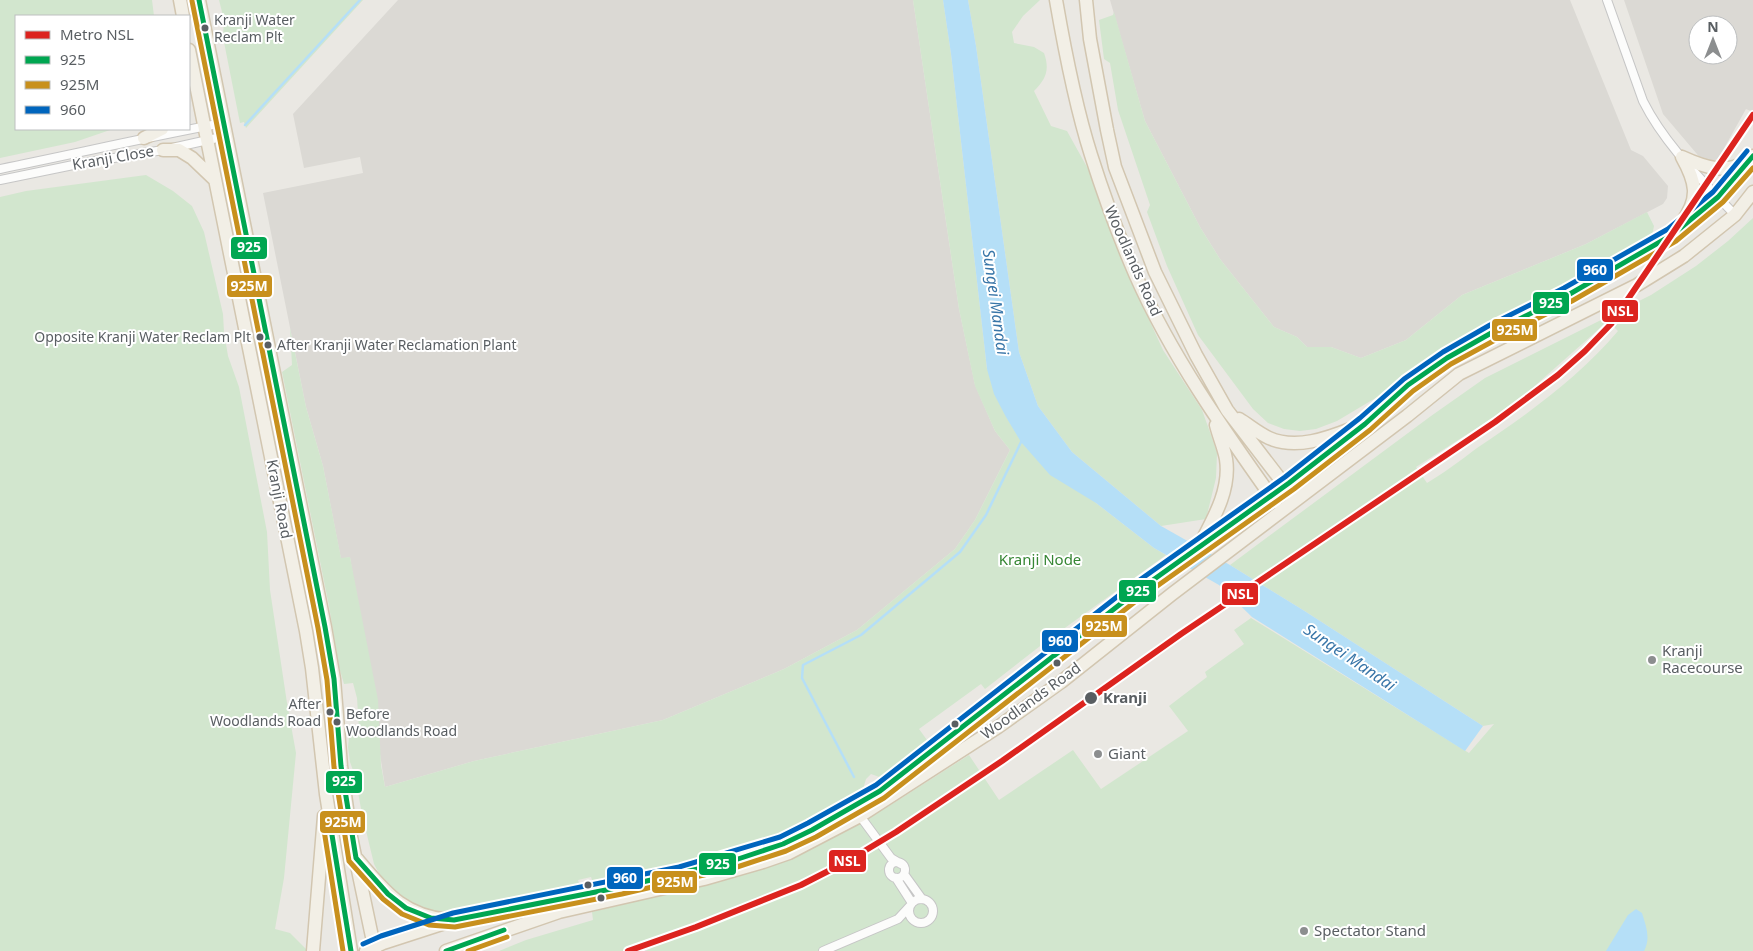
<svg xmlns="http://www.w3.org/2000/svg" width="1753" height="951" font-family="'Noto Sans',sans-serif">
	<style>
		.industrial { fill: #dbd9d4; fill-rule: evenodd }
		.green { fill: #d2e6ce; fill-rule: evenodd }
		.water { fill: #b5dff7 }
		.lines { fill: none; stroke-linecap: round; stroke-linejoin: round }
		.stream { stroke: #b5dff7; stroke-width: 2.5 }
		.street-casing { stroke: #c6c6c6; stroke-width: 10 }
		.primary-casing { stroke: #d2c6b0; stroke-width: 15 }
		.street { stroke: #fcfcfb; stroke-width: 8 }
		.primary { stroke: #f2efe6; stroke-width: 12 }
		.rail-casing { stroke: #e2e2e1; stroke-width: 4.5 }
		.rail { stroke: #fff; stroke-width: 2.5; stroke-dasharray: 8; stroke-linecap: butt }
		.bus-1-casing { stroke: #fff; stroke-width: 9 }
		.bus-2-casing { stroke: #fff; stroke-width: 9 }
		.bus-3-casing { stroke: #fff; stroke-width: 9 }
		.bus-1 { stroke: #00a651; stroke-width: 5 }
		.bus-2 { stroke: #c8901d; stroke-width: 5 }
		.bus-3 { stroke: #0065bd; stroke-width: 5 }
		.metro-1-casing { stroke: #fff; stroke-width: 10 }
		.metro-1 { stroke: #dc241f; stroke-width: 6 }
		.bus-dot { fill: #595e62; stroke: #fff; stroke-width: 2 }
		.poi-dot { fill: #8c8e8f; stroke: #fff; stroke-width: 2 }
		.labels { text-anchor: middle; stroke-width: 4; stroke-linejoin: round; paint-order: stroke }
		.bus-label { font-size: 14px; fill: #595e62; stroke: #fff; text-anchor: start }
		.street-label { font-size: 15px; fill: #595e62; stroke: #fff }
		.park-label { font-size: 15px; fill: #368634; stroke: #fff }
		.poi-label { font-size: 15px; fill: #595e62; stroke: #fff; text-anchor: start }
		.stop-label { font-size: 15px; font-weight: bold; fill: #595e62; stroke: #fff; text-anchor: start }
		.water-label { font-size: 16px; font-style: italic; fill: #3976a8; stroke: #fff }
		.line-badge { stroke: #fff; stroke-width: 2 }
		.badge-label { font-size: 14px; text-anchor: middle; font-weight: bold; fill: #fff }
	</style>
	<rect width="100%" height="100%" fill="#eae8e3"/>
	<path class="industrial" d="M 398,0 L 913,0 L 959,309 L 975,385 L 995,431 L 1010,450 L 975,520 L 955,549 L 857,630 L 784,669 L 663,720 L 474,761 L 385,787 L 350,557 L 341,559 L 323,466 L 306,407 L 263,193 L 363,173 L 360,157 L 304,168 L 293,114 Z
		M 1110,0 L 1570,0 L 1631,150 L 1643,156 L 1668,186 L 1667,198 L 1663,204 L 1586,244 L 1462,295 L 1406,340 L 1361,358 L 1331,347 L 1307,347 L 1297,337 L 1274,327 L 1220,259 L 1200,227 L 1145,121 Z
		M 1624,0 L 1753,0 L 1753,112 L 1746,109 L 1718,159 L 1712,161 L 1702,160 L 1663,114 ZM 1698,25 L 1728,25 L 1728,55 L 1698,55 Z"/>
	<path class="green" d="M 0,0 L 152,0 L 154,16 L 16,16 L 16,129 L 113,129 L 75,142 L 0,158 Z
		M 219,0 L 363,0 L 246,128 L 244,122 L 240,123 L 223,37 L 224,20 Z
		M 913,0 L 943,0 L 951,54 L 987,369 L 1096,503 L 1154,548 L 1166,555 L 1044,643 L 985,689 L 981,684 L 919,729 L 927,740 L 895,773 L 885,779 L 871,774 L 866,779 L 862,793 C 831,810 799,828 766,841 C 735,853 700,860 667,867 C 642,873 617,879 592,880 L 591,877 L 578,880 L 579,883 L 566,890 L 456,913 L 425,910 L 404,900 L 383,881 L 374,864 L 362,814 L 355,776 L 350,762 L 348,747 L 350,728 L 359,729 L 357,698 L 353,683 L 344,684 L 339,667 L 329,606 L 282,372 L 292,365 L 290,328 L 306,407 L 323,466 L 341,558 L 350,557 L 378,700 L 381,765 L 385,787 L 474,761 L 663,720 L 784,669 L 857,630 L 955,549 L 975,520 L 1010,450 L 995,431 L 975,386 L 959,309 Z
		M 968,0 L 1040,0 L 1023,16 L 1012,32 L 1014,43 L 1034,47 L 1044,53 C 1050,70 1046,79 1034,91 L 1051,126 L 1067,131 L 1092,176 L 1141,302 L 1163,350 L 1202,410 L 1211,435 L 1217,453 L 1216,478 L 1206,519 L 1161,526 L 1072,452 L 1038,406 L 1019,352 L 976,46 Z
		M 1114,12 L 1145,121 L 1200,227 L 1220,259 L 1274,327 L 1297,337 L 1307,347 L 1331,347 L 1361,358 L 1406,340 L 1462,295 L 1586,244 L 1647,212 L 1654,226 L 1652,236 L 1656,242 L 1404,381 L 1337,421 L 1316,429 L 1300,431 L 1284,429 L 1268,423 L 1253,409 L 1198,335 L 1167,266 L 1147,212 L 1150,205 L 1118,110 L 1110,63 L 1104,59 L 1099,20 L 1113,15 Z
		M 146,175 L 173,191 L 192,206 L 204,232 L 223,314 L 224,332 L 228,356 L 239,387 L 267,532 L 270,590 L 287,703 L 296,753 L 284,878 L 275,929 L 290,933 L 306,949 L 306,951 L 0,951 L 0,197 L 26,191 Z
		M 1753,218 L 1753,951 L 499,951 L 526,940 L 593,920 L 592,912 L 697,886 L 857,824 L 889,806 L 969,755 L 999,800 L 1073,750 L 1101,789 L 1188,731 L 1169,706 L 1207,677 L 1205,672 L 1244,644 L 1234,630 L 1251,618 L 1469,753 L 1494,724 L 1483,726 L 1303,610 L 1230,565 L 1431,416 L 1485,378 L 1651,295 L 1696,266 L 1728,241 ZM 1608,321 L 1618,331 C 1579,377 1528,414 1477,448 C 1461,460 1444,473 1427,483 L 1416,467 L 1491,419 L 1529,391 Z"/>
	<path class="water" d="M 943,0 L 968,0 L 976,46 L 1019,352 L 1038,406 L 1072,452 L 1161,526 L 1230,565 L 1303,610 L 1483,726 L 1465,751 L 1252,617 L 1219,585 L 1154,548 L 1096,503 L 1050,475 L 1021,442 L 1006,417 L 994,394 L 987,369 L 951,54 Z
		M 1636,909 L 1642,913 C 1646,926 1651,938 1644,951 L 1606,951 L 1628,915 Z"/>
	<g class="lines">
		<path class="stream" d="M 245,125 L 360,0
			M 854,777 L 802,678 L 803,665 L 861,635 L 960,552 L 986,515 L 1022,440"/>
		<defs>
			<path id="street" d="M 1607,0 L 1643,101 C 1665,145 1702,180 1735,215
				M 0,169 C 74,154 148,137 223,123
				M 0,180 L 83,163 L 163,150 L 226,136
				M 860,816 L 891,858 L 901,864
				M889 870a8 8 0 1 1 16 0a8 8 0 1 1-16 0Z
				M 904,874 L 922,899
				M 896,878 L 912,903
				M909 911a12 12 0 1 1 24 0a12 12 0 1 1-24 0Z
				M 823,951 L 898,919 L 910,906"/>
			<path id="primary" d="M 180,0 L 183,16
				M 199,0 L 325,627 L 334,679 L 341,766 L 351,837 L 375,951
				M 1056,0 C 1065,52 1075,105 1091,155 C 1104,196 1119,237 1136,276 C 1172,357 1224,430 1275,502
				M 1086,0 L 1090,39 L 1107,130 L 1115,167 L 1155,272 L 1196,355 L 1227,410 L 1290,492
				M 189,50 L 306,631 L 312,668 L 326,794 L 351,951
				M 144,138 L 162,129
				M 163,150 L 179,150 L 192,158 L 214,179
				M 1682,157 C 1704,167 1726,175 1747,161
				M 1682,222 C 1700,198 1696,182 1682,157
				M 1239,419 C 1249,425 1258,433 1269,438 C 1296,450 1328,438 1353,428
				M 1198,548 C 1212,521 1231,491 1226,459 C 1224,448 1219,437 1216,425
				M 356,858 C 385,891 401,915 448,920
				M 313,951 L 324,816
				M 366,951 L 383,943 L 454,920 L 681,874 L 756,853 L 783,844 L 812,830 L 880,791 L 1132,595 L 1289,483 L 1365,424 L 1408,385 L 1447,358 L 1493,332 L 1568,295 L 1672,235 L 1718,197 L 1753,156
				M 446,951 L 559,912 L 704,879 L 763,862 L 789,853 L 860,816 L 998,727 L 1061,682 L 1172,594 L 1407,416 L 1459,374 L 1637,285 L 1684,256 L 1735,215 L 1753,192"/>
		</defs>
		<use href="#street" class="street-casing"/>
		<use href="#primary" class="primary-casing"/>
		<use href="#street" class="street"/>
		<use href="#primary" class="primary"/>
		<defs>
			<path id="rail" d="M 641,951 L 667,937"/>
		</defs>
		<use href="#rail" class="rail-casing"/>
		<use href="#rail" class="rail"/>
		<defs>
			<path id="bus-1" d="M 199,0 L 325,627 L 334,679 L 341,766 L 356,858 L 388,894 L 406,908 L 431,918 L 454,920 L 621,887 L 732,861 L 783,844 L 812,830 L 880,791 L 1132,595 L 1289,483 L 1365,424 L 1408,385 L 1447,358 L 1493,332 L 1568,295 L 1672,235 L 1718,197 L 1753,156
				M 331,829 L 351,951
				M 446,951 L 504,930"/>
			<path id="bus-2" d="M 192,1 L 318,628 L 327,680 L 334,767 L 349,861 L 383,899 L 402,914 L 429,925 L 455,927 L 622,894 L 734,868 L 786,851 L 816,837 L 884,798 L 1136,601 L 1294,489 L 1370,430 L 1413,391 L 1451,364 L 1497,339 L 1572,301 L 1676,241 L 1723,202 L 1753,168
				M 324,830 L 343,951
				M 468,951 L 507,937"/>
			<path id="bus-3" d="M 363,944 L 381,936 L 453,913 L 679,867 L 780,837 L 808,823 L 876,785 L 1127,589 L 1285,477 L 1360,418 L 1404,379 L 1443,352 L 1490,325 L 1564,288 L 1668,229 L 1713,192 L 1747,151"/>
		</defs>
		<use href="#bus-1" class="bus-1-casing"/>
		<use href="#bus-2" class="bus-2-casing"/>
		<use href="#bus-3" class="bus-3-casing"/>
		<use href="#bus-1" class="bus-1"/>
		<use href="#bus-2" class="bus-2"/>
		<use href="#bus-3" class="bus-3"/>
		<defs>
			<path id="metro-1" d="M 628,951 L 696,927 L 801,885 L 846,862 L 896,832 L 1002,761 L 1181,634 L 1495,422 L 1558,375 L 1585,351 L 1611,324 L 1753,115"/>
		</defs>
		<use href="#metro-1" class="metro-1-casing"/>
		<use href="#metro-1" class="metro-1"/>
	</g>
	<g class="bus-dot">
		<circle cx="205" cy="28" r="4.5"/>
		<circle cx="260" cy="337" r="4.5"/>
		<circle cx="268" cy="345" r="4.5"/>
		<circle cx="1057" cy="663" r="4.5"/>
		<circle cx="1091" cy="698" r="7"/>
		<circle cx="330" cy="712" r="4.5"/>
		<circle cx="337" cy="722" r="4.5"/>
		<circle cx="955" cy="724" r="4.5"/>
		<circle cx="588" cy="885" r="4.5"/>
		<circle cx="601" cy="898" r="4.5"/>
	</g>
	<g class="poi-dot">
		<circle cx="1652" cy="660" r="5"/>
		<circle cx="1098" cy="754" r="5"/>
		<circle cx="1304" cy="931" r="5"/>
	</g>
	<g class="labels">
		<g class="bus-label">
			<text x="214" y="25">Kranji Water<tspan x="214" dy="17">Reclam Plt</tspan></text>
			<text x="251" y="342" text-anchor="end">Opposite Kranji Water Reclam Plt</text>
			<text x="277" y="350">After Kranji Water Reclamation Plant</text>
			<text x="321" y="709" text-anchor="end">After<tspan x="321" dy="17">Woodlands Road</tspan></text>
			<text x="346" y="719">Before<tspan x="346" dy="17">Woodlands Road</tspan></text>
		</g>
		<g class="street-label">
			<text transform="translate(113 158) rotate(-10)" y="5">Kranji Close</text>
			<text transform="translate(1133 261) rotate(66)" y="5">Woodlands Road</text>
			<text transform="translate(279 499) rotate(79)" y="5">Kranji Road</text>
			<text transform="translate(1031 701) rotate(-36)" y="5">Woodlands Road</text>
		</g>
		<g class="park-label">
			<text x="1040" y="565">Kranji Node</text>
		</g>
		<g class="poi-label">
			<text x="1662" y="656">Kranji<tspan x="1662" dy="17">Racecourse</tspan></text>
			<text x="1108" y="759">Giant</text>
			<text x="1314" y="936">Spectator Stand</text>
		</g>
		<g class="stop-label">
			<text x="1103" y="703">Kranji</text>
		</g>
		<g class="water-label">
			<text transform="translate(996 302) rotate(82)" y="6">Sungei Mandai</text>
			<text transform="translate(1350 657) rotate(34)" y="6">Sungei Mandai</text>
		</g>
	</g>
	<g class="line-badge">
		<rect x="230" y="236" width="38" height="24" rx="5" fill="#00a651"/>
		<rect x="1576" y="258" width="38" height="24" rx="5" fill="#0065bd"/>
		<rect x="226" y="274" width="47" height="24" rx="5" fill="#c8901d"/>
		<rect x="1532" y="291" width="38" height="24" rx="5" fill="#00a651"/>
		<rect x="1601" y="299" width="38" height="24" rx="5" fill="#dc241f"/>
		<rect x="1491" y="318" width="47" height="24" rx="5" fill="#c8901d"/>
		<rect x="1118" y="579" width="39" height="24" rx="5" fill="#00a651"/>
		<rect x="1221" y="582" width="38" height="24" rx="5" fill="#dc241f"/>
		<rect x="1081" y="614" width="47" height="24" rx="5" fill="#c8901d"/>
		<rect x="1041" y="629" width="38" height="24" rx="5" fill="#0065bd"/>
		<rect x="325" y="770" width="38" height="24" rx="5" fill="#00a651"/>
		<rect x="319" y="810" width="47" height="24" rx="5" fill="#c8901d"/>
		<rect x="828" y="849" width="39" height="24" rx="5" fill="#dc241f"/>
		<rect x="698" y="852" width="39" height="24" rx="5" fill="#00a651"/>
		<rect x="606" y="866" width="38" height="24" rx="5" fill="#0065bd"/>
		<rect x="651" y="870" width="47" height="24" rx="5" fill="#c8901d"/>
	</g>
	<g class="badge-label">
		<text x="249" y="252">925</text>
		<text x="1595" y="275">960</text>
		<text x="249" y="291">925M</text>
		<text x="1551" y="308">925</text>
		<text x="1620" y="316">NSL</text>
		<text x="1515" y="335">925M</text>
		<text x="1138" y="596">925</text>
		<text x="1240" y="599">NSL</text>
		<text x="1104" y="631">925M</text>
		<text x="1060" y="646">960</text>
		<text x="344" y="786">925</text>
		<text x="343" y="827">925M</text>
		<text x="847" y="866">NSL</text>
		<text x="718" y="869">925</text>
		<text x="625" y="883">960</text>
		<text x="675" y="887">925M</text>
	</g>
	<rect x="15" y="15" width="175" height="115" fill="#ffffff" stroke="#bdbfc0"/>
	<rect x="25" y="31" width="25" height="8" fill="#dc241f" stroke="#bdbfc0"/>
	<text x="60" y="40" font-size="15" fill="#595e62">Metro NSL</text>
	<rect x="25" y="56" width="25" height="8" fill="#00a651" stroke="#bdbfc0"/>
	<text x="60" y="65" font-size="15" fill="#595e62">925</text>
	<rect x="25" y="81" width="25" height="8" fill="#c8901d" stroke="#bdbfc0"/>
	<text x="60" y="90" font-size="15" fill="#595e62">925M</text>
	<rect x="25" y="106" width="25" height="8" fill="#0065bd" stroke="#bdbfc0"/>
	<text x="60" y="115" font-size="15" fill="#595e62">960</text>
	<g transform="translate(1713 40)"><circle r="24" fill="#ffffff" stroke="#bdbfc0"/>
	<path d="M0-4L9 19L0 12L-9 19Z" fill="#8c8e8f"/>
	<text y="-8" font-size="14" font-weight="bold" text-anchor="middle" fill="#595e62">N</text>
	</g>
</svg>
